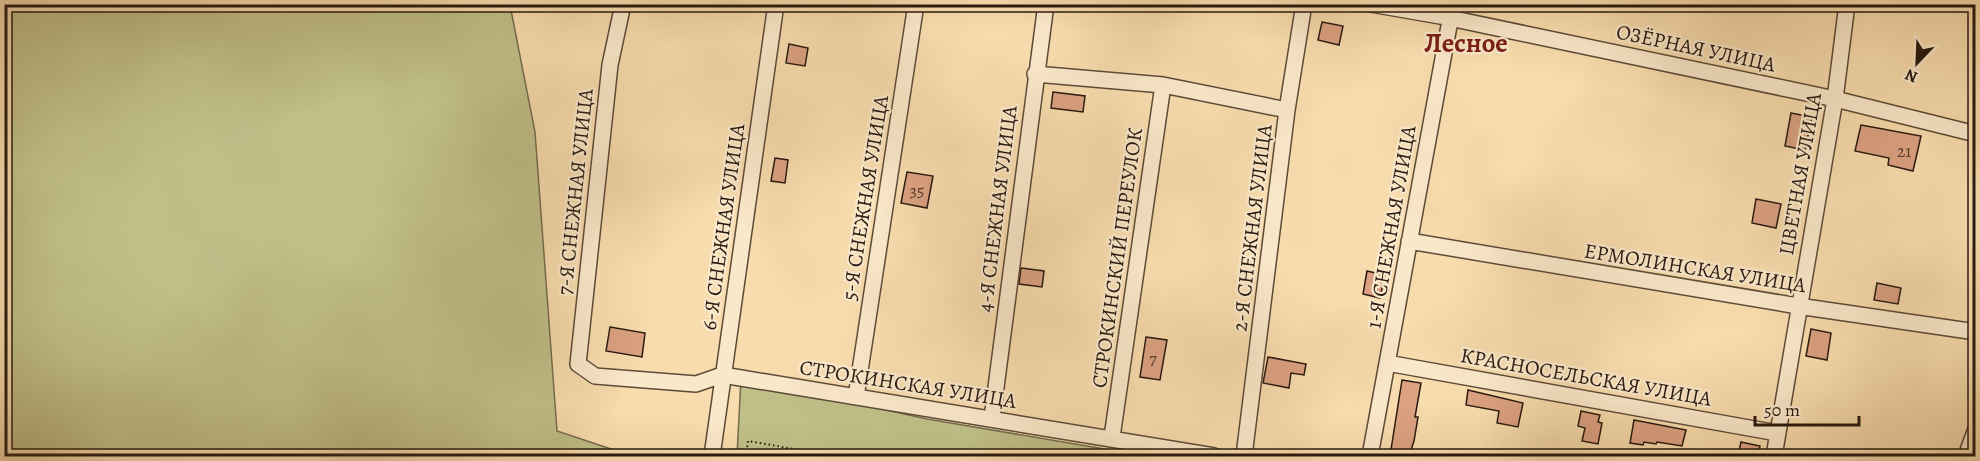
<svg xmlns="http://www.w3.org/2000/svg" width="1980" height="461" font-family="Alegreya,serif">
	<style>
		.green { fill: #c0bf88; stroke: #746c4c; stroke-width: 1.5 }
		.building { fill: #dba181; stroke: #281a11; stroke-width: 1.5 }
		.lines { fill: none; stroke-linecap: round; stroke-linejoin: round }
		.minor-casing { stroke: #5c4a38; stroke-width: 18 }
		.path { stroke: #281a11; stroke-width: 2; stroke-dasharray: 1.5 3; stroke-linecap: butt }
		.minor { stroke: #fae8ca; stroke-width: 15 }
		.labels { text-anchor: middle; stroke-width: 4.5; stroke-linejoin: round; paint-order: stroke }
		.number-label { font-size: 18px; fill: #553c2d }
		.street-label { font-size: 21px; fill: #281a11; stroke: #fae8ca }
		.district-label { font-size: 27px; font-weight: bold; fill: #7a1f14; stroke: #fae8ca }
	</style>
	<rect width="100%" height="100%" fill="#f8dcad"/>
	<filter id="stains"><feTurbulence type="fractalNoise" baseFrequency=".00333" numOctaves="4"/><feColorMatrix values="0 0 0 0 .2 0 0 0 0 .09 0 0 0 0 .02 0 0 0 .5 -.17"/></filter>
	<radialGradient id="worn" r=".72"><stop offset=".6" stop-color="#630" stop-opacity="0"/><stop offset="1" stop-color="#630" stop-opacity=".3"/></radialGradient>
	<path class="green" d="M 4,5 L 510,5 L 535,132 L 557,431 L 632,456 L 5,456 Z
		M 741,378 L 927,419 L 1146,456 L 737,456 Z"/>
	<path class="building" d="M 1322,22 L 1343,26 L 1339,45 L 1318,40 Z
		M 789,44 L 808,48 L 805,66 L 786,63 Z
		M 1053,92 L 1085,96 L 1083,112 L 1051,108 Z
		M 1791,113 L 1812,117 L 1805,150 L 1785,146 Z
		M 1861,125 L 1921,136 L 1913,171 L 1888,165 L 1889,158 L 1855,151 Z
		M 775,158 L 788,160 L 785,183 L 771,181 Z
		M 907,172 L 933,176 L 927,208 L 901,203 Z
		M 1756,199 L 1781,204 L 1776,228 L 1752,223 Z
		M 1021,268 L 1044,271 L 1042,287 L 1019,284 Z
		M 1367,271 L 1385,275 L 1380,298 L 1363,294 Z
		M 1877,283 L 1901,288 L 1898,304 L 1874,300 Z
		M 610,327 L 645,333 L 642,357 L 606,351 Z
		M 1811,329 L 1831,333 L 1827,360 L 1806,356 Z
		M 1146,337 L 1167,340 L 1160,380 L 1140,377 Z
		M 1268,357 L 1306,364 L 1304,375 L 1291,373 L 1289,388 L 1263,383 Z
		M 1402,380 L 1421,383 L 1415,417 L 1418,417 L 1414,441 L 1409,456 L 1390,456 Z
		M 1468,390 L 1523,403 L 1518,427 L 1497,423 L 1499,411 L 1466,405 Z
		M 1581,411 L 1600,415 L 1598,422 L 1602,423 L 1598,444 L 1582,441 L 1585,428 L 1578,426 Z
		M 1634,420 L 1686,430 L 1682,446 L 1657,442 L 1656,444 L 1644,442 L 1643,445 L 1630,443 Z
		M 1741,442 L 1760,446 L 1758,456 L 1738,456 Z"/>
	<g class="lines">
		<defs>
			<path id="minor" d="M 623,4 L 610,65 L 578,364 L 595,376 L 696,384 L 722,375 L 741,378 L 1214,456
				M 1371,4 L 1440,16 L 1835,99 L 1976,134
				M 1035,74 L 1163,85 L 1287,110
				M 1409,241 L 1798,306 L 1976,332
				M 1387,363 L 1777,433
				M 856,397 L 916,4
				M 992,418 L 1046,4
				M 1112,437 L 1163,85
				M 712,456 L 776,4
				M 1244,456 L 1287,110 L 1304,4
				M 1370,456 L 1453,4
				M 1774,456 L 1835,99 L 1847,4
				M 1966,456 L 1976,429"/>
		</defs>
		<use href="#minor" class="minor-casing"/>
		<path class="path" d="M 746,456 L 748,441 L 834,456"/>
		<use href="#minor" class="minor"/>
	</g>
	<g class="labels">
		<g class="number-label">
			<text x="1904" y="157">21</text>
			<text x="917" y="196">35</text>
			<text x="1153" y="364">7</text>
		</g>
		<g class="street-label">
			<text transform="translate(1696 48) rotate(12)" y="7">ОЗЁРНАЯ УЛИЦА</text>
			<text transform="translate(1800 174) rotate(-80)" y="7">ЦВЕТНАЯ УЛИЦА</text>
			<text transform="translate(575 192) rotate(-84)" y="7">7-Я СНЕЖНАЯ УЛИЦА</text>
			<text transform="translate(865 198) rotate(-81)" y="7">5-Я СНЕЖНАЯ УЛИЦА</text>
			<text transform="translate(997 209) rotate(-83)" y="7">4-Я СНЕЖНАЯ УЛИЦА</text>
			<text transform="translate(723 227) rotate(-82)" y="7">6-Я СНЕЖНАЯ УЛИЦА</text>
			<text transform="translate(1391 227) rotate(-80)" y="7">1-Я СНЕЖНАЯ УЛИЦА</text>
			<text transform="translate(1252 228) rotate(-83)" y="7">2-Я СНЕЖНАЯ УЛИЦА</text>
			<text transform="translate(1117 258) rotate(-82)" y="7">СТРОКИНСКИЙ ПЕРЕУЛОК</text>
			<text transform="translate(1695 268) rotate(9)" y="7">ЕРМОЛИНСКАЯ УЛИЦА</text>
			<text transform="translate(1586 377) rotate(10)" y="7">КРАСНОСЕЛЬСКАЯ УЛИЦА</text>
			<text transform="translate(908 384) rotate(9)" y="7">СТРОКИНСКАЯ УЛИЦА</text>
		</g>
		<g class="district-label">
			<text x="1466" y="52">Лесное</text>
		</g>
	</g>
	<rect width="1980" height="461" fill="none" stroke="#f8dcad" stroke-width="24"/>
	<rect x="6" y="6" width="1968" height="449" fill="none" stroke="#281a11" stroke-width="3"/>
	<rect x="12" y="12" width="1956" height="437" fill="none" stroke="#281a11" stroke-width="1.5"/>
	<g transform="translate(1917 63) rotate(203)" stroke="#fae8ca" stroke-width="4.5" paint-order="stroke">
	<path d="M0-4.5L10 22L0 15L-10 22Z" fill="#281a11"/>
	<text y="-9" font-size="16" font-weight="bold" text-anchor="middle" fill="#281a11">N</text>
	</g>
	<path d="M1755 416v9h104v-9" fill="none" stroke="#281a11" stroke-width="3"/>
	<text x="1764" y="416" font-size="18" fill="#281a11" stroke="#fae8ca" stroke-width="4.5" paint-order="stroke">50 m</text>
	<rect width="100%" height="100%" filter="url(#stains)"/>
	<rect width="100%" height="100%" fill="url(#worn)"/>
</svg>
